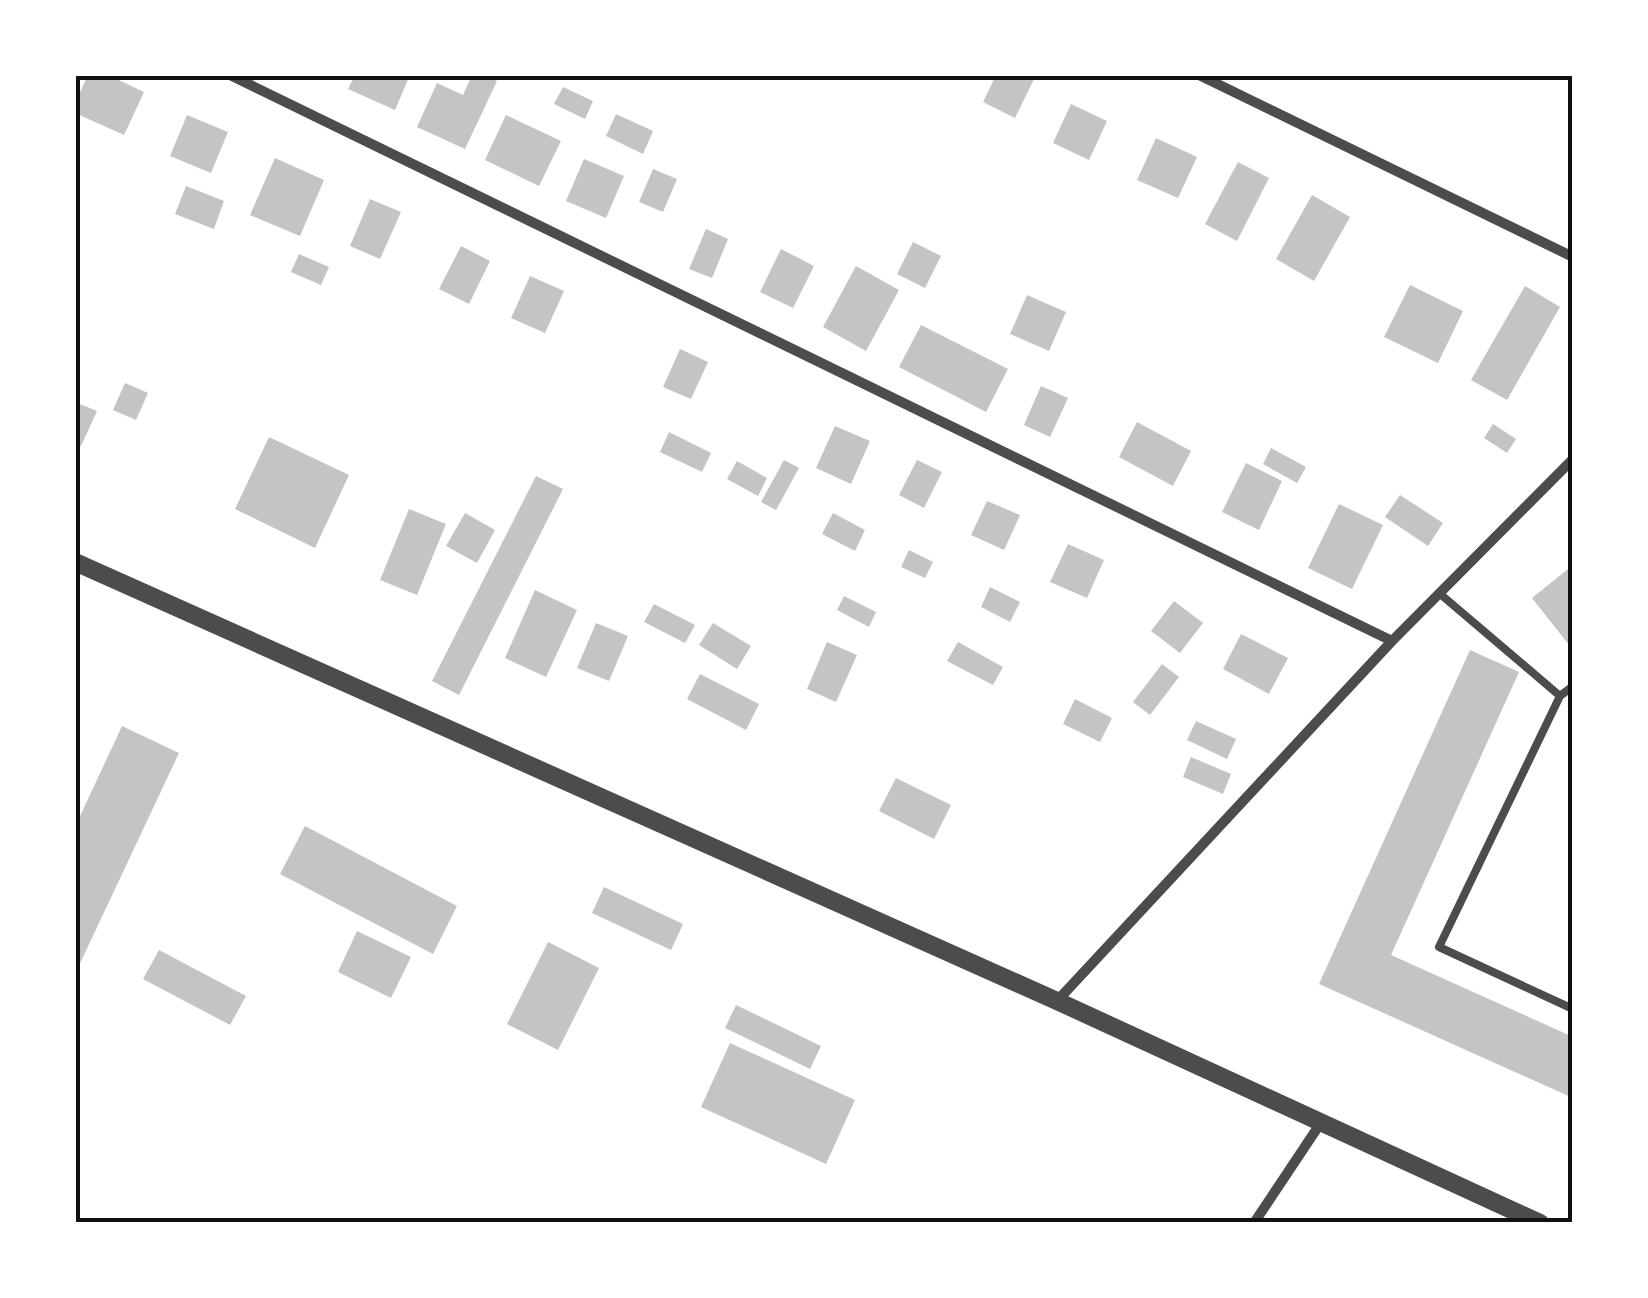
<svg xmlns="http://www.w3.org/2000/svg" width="1648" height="1298" font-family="'Exo 2',sans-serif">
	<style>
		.building { fill: #c4c4c4 }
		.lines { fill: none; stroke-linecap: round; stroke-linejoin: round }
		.service { stroke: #4c4c4c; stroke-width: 8 }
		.minor { stroke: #4c4c4c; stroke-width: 10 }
		.tertiary { stroke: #4c4c4c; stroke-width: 18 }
		.neatline { fill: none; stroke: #111; stroke-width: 4 }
	</style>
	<rect width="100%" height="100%" fill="#fff"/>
	<path class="building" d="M 88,75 L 108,75 L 144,92 L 124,135 L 75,113 L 75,103 Z
		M 355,75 L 410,75 L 395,110 L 348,89 Z
		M 472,75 L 484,75 L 497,81 L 465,149 L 417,127 L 437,83 L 463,95 Z
		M 996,75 L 1036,75 L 1015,118 L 983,102 Z
		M 563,87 L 593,101 L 585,119 L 554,104 Z
		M 1071,104 L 1107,121 L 1089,160 L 1053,143 Z
		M 616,114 L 653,131 L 643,154 L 606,136 Z
		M 187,115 L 228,132 L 211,173 L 170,156 Z
		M 506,115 L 561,141 L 539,186 L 485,160 Z
		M 1156,138 L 1197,157 L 1178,198 L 1137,180 Z
		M 275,158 L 324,180 L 300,236 L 250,215 Z
		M 584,159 L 624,176 L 606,218 L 566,201 Z
		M 1238,162 L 1269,178 L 1237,241 L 1205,224 Z
		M 653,169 L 677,179 L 663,212 L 639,202 Z
		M 186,186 L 224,201 L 214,229 L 175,214 Z
		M 1312,195 L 1350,217 L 1314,281 L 1276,259 Z
		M 370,199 L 401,212 L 380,259 L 350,246 Z
		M 706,229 L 728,239 L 712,278 L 689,269 Z
		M 913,242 L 941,256 L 925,288 L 897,274 Z
		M 461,246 L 490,261 L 469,304 L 439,289 Z
		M 781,249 L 814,266 L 793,308 L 760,292 Z
		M 299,254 L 329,267 L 321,285 L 291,272 Z
		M 856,266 L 899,290 L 866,351 L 823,327 Z
		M 530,276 L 564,291 L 545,333 L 511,318 Z
		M 1410,285 L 1463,311 L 1438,363 L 1384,337 Z
		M 1525,286 L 1560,307 L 1507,400 L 1471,380 Z
		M 1027,295 L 1066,312 L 1049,351 L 1010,334 Z
		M 921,325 L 1008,369 L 986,412 L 899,367 Z
		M 680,349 L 708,362 L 691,399 L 663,387 Z
		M 125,383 L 148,393 L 136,420 L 113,410 Z
		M 1041,386 L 1068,398 L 1050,437 L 1024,425 Z
		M 75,402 L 97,411 L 81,446 L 75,444 Z
		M 1137,422 L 1191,451 L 1173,486 L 1119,457 Z
		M 1493,424 L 1516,439 L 1507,453 L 1484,438 Z
		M 835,426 L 870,441 L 851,484 L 816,468 Z
		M 669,432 L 711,453 L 702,472 L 660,452 Z
		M 269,437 L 349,475 L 315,548 L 235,509 Z
		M 1271,448 L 1306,467 L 1297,483 L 1263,464 Z
		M 784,460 L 799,468 L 776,510 L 761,502 Z
		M 917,460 L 942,472 L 924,508 L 899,495 Z
		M 737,461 L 767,478 L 758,496 L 727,479 Z
		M 1246,463 L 1282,481 L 1259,530 L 1222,512 Z
		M 536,476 L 563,489 L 459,695 L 432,681 Z
		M 1400,495 L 1443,523 L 1428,546 L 1385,517 Z
		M 987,501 L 1020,515 L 1004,550 L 971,535 Z
		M 1339,504 L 1383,525 L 1352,589 L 1308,568 Z
		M 409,509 L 446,524 L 417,595 L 380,580 Z
		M 465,513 L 495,530 L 477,563 L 446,546 Z
		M 833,513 L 865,530 L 855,551 L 822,534 Z
		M 1068,544 L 1104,560 L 1087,598 L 1050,582 Z
		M 909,550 L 933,562 L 925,578 L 901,567 Z
		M 1573,565 L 1573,650 L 1532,598 Z
		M 990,587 L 1020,602 L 1010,622 L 981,607 Z
		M 535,590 L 577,610 L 546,677 L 505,658 Z
		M 844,596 L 876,612 L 869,627 L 837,610 Z
		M 1174,601 L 1203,623 L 1180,653 L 1151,631 Z
		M 654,604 L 695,625 L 685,643 L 644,622 Z
		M 596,623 L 628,636 L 609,681 L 577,668 Z
		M 713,623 L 751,646 L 737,669 L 699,645 Z
		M 1241,634 L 1288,658 L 1269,694 L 1223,669 Z
		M 827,642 L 857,655 L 836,702 L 807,689 Z
		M 958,642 L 1003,667 L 993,685 L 947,661 Z
		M 1470,650 L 1519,672 L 1391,955 L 1573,1037 L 1573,1098 L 1319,984 Z
		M 1162,664 L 1179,677 L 1150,715 L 1133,702 Z
		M 700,674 L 759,704 L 746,730 L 687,699 Z
		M 1075,699 L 1112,718 L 1100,742 L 1063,724 Z
		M 1196,721 L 1236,739 L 1227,759 L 1187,740 Z
		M 122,726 L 179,753 L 75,974 L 75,827 Z
		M 1191,757 L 1231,774 L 1223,794 L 1183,777 Z
		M 896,778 L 951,805 L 934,839 L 879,811 Z
		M 305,826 L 457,906 L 433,954 L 280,874 Z
		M 604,887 L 683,924 L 671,950 L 592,913 Z
		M 357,931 L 411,957 L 391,998 L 338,972 Z
		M 548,942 L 599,968 L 558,1050 L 507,1024 Z
		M 159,950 L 246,996 L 230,1025 L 143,979 Z
		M 736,1005 L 821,1046 L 810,1069 L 725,1028 Z
		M 730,1043 L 855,1100 L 826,1164 L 701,1107 Z"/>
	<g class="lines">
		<path class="service" d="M 1439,593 L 1560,696 L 1573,686
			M 1560,696 L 1439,947 L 1573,1009"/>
		<path class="minor" d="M 230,75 L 1392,641
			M 1199,75 L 1573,257
			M 1057,1001 L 1392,641 L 1573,459
			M 1254,1223 L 1320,1124"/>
		<path class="tertiary" d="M 75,562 L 1057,1001 L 1540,1223"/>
	</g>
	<rect width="1648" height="1298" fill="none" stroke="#ffffff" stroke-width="155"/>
	<rect x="78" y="78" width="1492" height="1142" class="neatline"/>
</svg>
